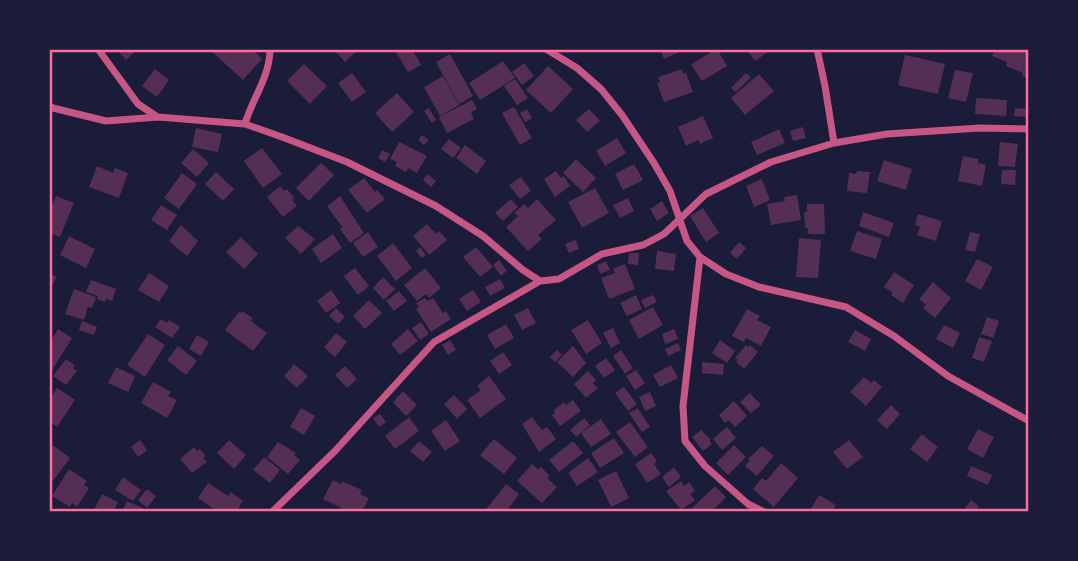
<svg xmlns="http://www.w3.org/2000/svg" width="1078" height="561" font-family="Quicksand,sans-serif">
	<style>
		.building { fill: #542f53 }
		.lines { fill: none; stroke-linecap: round; stroke-linejoin: round }
		.minor { stroke: #c65784; stroke-width: 7 }
		.neatline { fill: none; stroke: #ff6b9d; stroke-width: 2.5 }
	</style>
	<rect width="100%" height="100%" fill="#1b1b3a"/>
	<path class="building" d="M 116,49 L 138,49 L 126,60 Z
		M 209,49 L 252,49 L 262,59 L 243,80 Z
		M 333,49 L 359,49 L 345,62 Z
		M 394,49 L 412,49 L 421,65 L 408,72 Z
		M 660,49 L 686,49 L 664,59 Z
		M 717,49 L 727,66 L 702,81 L 691,64 Z
		M 746,49 L 772,49 L 755,61 Z
		M 995,49 L 1029,49 L 1029,79 L 1022,76 L 1023,73 L 1006,66 L 1007,62 L 992,56 Z
		M 450,54 L 473,96 L 459,104 L 436,62 Z
		M 905,55 L 945,64 L 938,94 L 898,85 Z
		M 503,61 L 515,78 L 480,100 L 469,83 Z
		M 524,63 L 534,76 L 522,85 L 512,72 Z
		M 304,64 L 327,86 L 310,104 L 287,81 Z
		M 548,66 L 573,89 L 551,113 L 526,90 Z
		M 155,69 L 169,80 L 157,97 L 142,86 Z
		M 682,69 L 683,74 L 686,73 L 693,92 L 664,102 L 657,83 L 660,82 L 658,77 Z
		M 955,70 L 973,73 L 966,102 L 948,98 Z
		M 352,73 L 366,92 L 352,102 L 338,83 Z
		M 746,73 L 751,77 L 736,92 L 731,88 Z
		M 759,74 L 774,91 L 745,115 L 731,98 Z
		M 443,76 L 459,105 L 440,116 L 424,87 Z
		M 515,79 L 528,98 L 517,105 L 504,86 Z
		M 397,93 L 414,112 L 392,132 L 375,113 Z
		M 976,98 L 1007,100 L 1006,116 L 975,114 Z
		M 472,100 L 477,109 L 471,112 L 474,119 L 447,133 L 439,117 Z
		M 514,107 L 532,138 L 520,145 L 502,113 Z
		M 429,108 L 436,120 L 432,123 L 424,111 Z
		M 1015,108 L 1029,109 L 1029,117 L 1014,116 Z
		M 527,109 L 532,118 L 525,122 L 520,113 Z
		M 589,109 L 600,121 L 587,132 L 576,120 Z
		M 703,116 L 713,138 L 700,144 L 698,140 L 686,146 L 678,127 Z
		M 803,127 L 806,138 L 793,141 L 790,131 Z
		M 196,128 L 222,134 L 218,152 L 192,147 Z
		M 779,129 L 785,143 L 757,155 L 751,142 Z
		M 422,135 L 429,140 L 424,145 L 418,140 Z
		M 617,138 L 626,153 L 605,166 L 596,151 Z
		M 449,139 L 461,148 L 453,158 L 441,149 Z
		M 399,142 L 427,156 L 417,173 L 408,168 L 406,172 L 395,166 L 397,162 L 390,159 Z
		M 1000,142 L 1018,144 L 1015,167 L 998,166 Z
		M 465,145 L 486,161 L 477,174 L 456,158 Z
		M 262,148 L 282,174 L 263,188 L 244,161 Z
		M 193,149 L 209,163 L 197,177 L 181,163 Z
		M 382,150 L 390,154 L 385,162 L 378,158 Z
		M 963,156 L 978,159 L 978,163 L 986,165 L 982,186 L 958,181 Z
		M 576,159 L 596,178 L 583,192 L 563,173 Z
		M 884,160 L 912,169 L 906,190 L 877,181 Z
		M 321,163 L 334,175 L 309,201 L 296,188 Z
		M 634,164 L 643,180 L 623,190 L 615,174 Z
		M 97,166 L 113,173 L 115,168 L 128,173 L 119,198 L 89,187 Z
		M 1002,170 L 1016,170 L 1015,185 L 1001,184 Z
		M 556,171 L 561,178 L 564,176 L 570,186 L 555,197 L 544,179 Z
		M 857,171 L 870,172 L 867,193 L 847,191 L 849,173 L 856,174 Z
		M 216,172 L 234,189 L 223,201 L 205,184 Z
		M 182,173 L 197,184 L 179,209 L 164,198 Z
		M 427,174 L 436,181 L 431,187 L 423,180 Z
		M 521,177 L 531,191 L 520,199 L 509,185 Z
		M 364,178 L 375,192 L 377,190 L 385,199 L 367,213 L 348,190 Z
		M 762,179 L 770,200 L 754,207 L 746,186 Z
		M 280,186 L 284,191 L 287,189 L 294,198 L 292,200 L 297,206 L 283,217 L 267,197 Z
		M 595,188 L 609,213 L 582,228 L 568,202 Z
		M 797,195 L 801,220 L 771,225 L 767,204 L 785,201 L 784,197 Z
		M 56,196 L 74,203 L 60,237 L 49,233 L 49,213 Z
		M 340,196 L 364,233 L 350,243 L 340,229 L 349,222 L 342,227 L 327,206 Z
		M 628,198 L 634,211 L 620,218 L 613,205 Z
		M 511,199 L 518,207 L 503,221 L 495,213 Z
		M 537,199 L 556,220 L 538,235 L 542,239 L 528,251 L 506,227 L 518,216 L 514,213 L 524,204 L 528,208 Z
		M 662,201 L 669,213 L 657,221 L 650,209 Z
		M 807,204 L 824,204 L 825,234 L 808,234 L 808,228 L 805,228 L 804,212 L 807,212 Z
		M 161,205 L 177,215 L 167,230 L 151,220 Z
		M 703,208 L 719,233 L 706,242 L 690,216 Z
		M 863,212 L 894,223 L 889,237 L 859,226 Z
		M 918,214 L 942,221 L 936,241 L 917,235 L 920,227 L 915,225 Z
		M 427,224 L 436,234 L 439,231 L 447,240 L 429,255 L 413,236 Z
		M 181,225 L 198,241 L 187,256 L 169,241 Z
		M 298,226 L 315,239 L 301,254 L 285,238 Z
		M 857,231 L 882,239 L 876,259 L 850,251 Z
		M 368,232 L 378,247 L 363,257 L 353,243 Z
		M 970,232 L 980,234 L 975,252 L 965,250 Z
		M 333,234 L 342,248 L 321,263 L 312,249 Z
		M 69,236 L 95,249 L 86,268 L 60,255 Z
		M 241,237 L 258,254 L 244,269 L 226,252 Z
		M 799,238 L 821,240 L 818,278 L 796,277 Z
		M 576,240 L 579,249 L 569,253 L 565,244 Z
		M 739,242 L 746,248 L 737,259 L 730,253 Z
		M 393,243 L 412,268 L 396,281 L 377,256 Z
		M 420,247 L 426,255 L 422,258 L 416,251 Z
		M 476,247 L 493,267 L 480,277 L 463,257 Z
		M 657,251 L 676,254 L 674,271 L 655,269 Z
		M 629,253 L 639,253 L 638,265 L 628,264 Z
		M 977,259 L 993,267 L 981,290 L 965,281 Z
		M 499,260 L 507,271 L 501,276 L 493,265 Z
		M 606,261 L 610,270 L 600,274 L 597,265 Z
		M 625,264 L 635,289 L 609,299 L 601,278 L 615,273 L 613,269 Z
		M 355,268 L 369,286 L 358,295 L 344,276 Z
		M 425,268 L 441,288 L 429,298 L 426,294 L 417,301 L 404,285 Z
		M 894,272 L 914,285 L 903,303 L 891,295 L 893,293 L 884,287 Z
		M 49,273 L 57,277 L 49,291 Z
		M 149,273 L 169,286 L 159,302 L 138,290 Z
		M 383,277 L 395,289 L 384,300 L 373,288 Z
		M 500,279 L 505,288 L 490,296 L 485,287 Z
		M 91,280 L 116,289 L 112,301 L 106,299 L 105,302 L 97,299 L 98,296 L 86,292 Z
		M 933,282 L 951,298 L 935,318 L 923,308 L 926,305 L 919,299 Z
		M 74,289 L 96,297 L 92,308 L 88,307 L 84,320 L 65,314 Z
		M 331,290 L 340,303 L 326,313 L 317,301 Z
		M 473,290 L 481,302 L 467,311 L 459,299 Z
		M 399,291 L 407,301 L 394,311 L 386,301 Z
		M 636,295 L 642,309 L 627,316 L 620,303 Z
		M 653,295 L 657,302 L 645,308 L 641,300 Z
		M 425,298 L 427,301 L 433,298 L 443,313 L 446,311 L 451,319 L 431,332 L 416,309 L 419,307 L 416,303 Z
		M 369,300 L 382,313 L 365,329 L 353,316 Z
		M 653,307 L 663,325 L 639,339 L 629,320 Z
		M 336,308 L 345,317 L 338,324 L 329,316 Z
		M 528,308 L 536,323 L 522,330 L 514,315 Z
		M 747,309 L 760,316 L 757,320 L 771,327 L 761,346 L 746,338 L 744,342 L 732,336 Z
		M 242,311 L 253,318 L 251,321 L 267,333 L 253,351 L 225,330 L 239,312 L 241,313 Z
		M 987,317 L 999,321 L 993,338 L 981,334 Z
		M 161,319 L 167,323 L 169,320 L 180,327 L 172,338 L 155,327 Z
		M 588,320 L 602,343 L 586,354 L 571,330 Z
		M 82,321 L 97,327 L 94,335 L 79,330 Z
		M 421,322 L 429,334 L 420,340 L 412,328 Z
		M 506,324 L 514,338 L 495,349 L 487,335 Z
		M 944,325 L 960,333 L 953,348 L 936,339 Z
		M 613,328 L 620,343 L 611,348 L 603,333 Z
		M 58,329 L 72,338 L 49,375 L 49,344 Z
		M 408,329 L 418,341 L 400,355 L 391,344 Z
		M 674,329 L 678,339 L 665,344 L 662,334 Z
		M 855,330 L 871,339 L 865,351 L 848,342 Z
		M 336,333 L 347,342 L 335,357 L 324,347 Z
		M 148,334 L 165,345 L 145,377 L 127,365 Z
		M 197,335 L 209,342 L 201,356 L 189,349 Z
		M 979,337 L 992,341 L 984,362 L 972,358 Z
		M 450,340 L 456,350 L 448,355 L 442,345 Z
		M 720,340 L 735,351 L 727,363 L 712,353 Z
		M 678,343 L 681,350 L 668,356 L 665,349 Z
		M 746,345 L 748,347 L 750,345 L 758,352 L 744,369 L 736,362 L 738,360 L 735,358 Z
		M 178,346 L 197,361 L 186,375 L 167,360 Z
		M 573,346 L 586,363 L 573,377 L 557,362 Z
		M 557,350 L 562,355 L 555,362 L 550,357 Z
		M 621,350 L 633,368 L 625,374 L 613,356 Z
		M 503,352 L 512,365 L 499,374 L 490,361 Z
		M 606,358 L 615,370 L 604,378 L 595,366 Z
		M 66,359 L 75,366 L 73,368 L 77,371 L 66,385 L 53,376 Z
		M 702,362 L 724,364 L 723,375 L 702,373 Z
		M 294,364 L 308,376 L 297,388 L 284,376 Z
		M 671,365 L 678,378 L 660,387 L 653,375 Z
		M 345,366 L 357,379 L 347,388 L 335,375 Z
		M 116,367 L 135,376 L 128,392 L 108,383 Z
		M 636,370 L 645,383 L 635,390 L 626,376 Z
		M 588,371 L 596,380 L 593,383 L 598,388 L 586,398 L 574,384 Z
		M 489,376 L 506,399 L 480,418 L 467,400 L 481,390 L 477,386 Z
		M 864,377 L 871,383 L 874,380 L 882,387 L 866,406 L 850,392 Z
		M 153,382 L 171,392 L 168,396 L 177,400 L 167,418 L 141,403 Z
		M 624,387 L 637,404 L 628,411 L 615,393 Z
		M 57,388 L 75,400 L 57,427 L 49,421 L 49,400 Z
		M 403,391 L 417,405 L 406,416 L 393,402 Z
		M 650,392 L 656,406 L 645,411 L 639,397 Z
		M 750,393 L 761,405 L 751,413 L 740,402 Z
		M 454,395 L 467,409 L 457,419 L 444,404 Z
		M 573,400 L 581,411 L 560,426 L 552,415 L 555,413 L 554,410 L 564,402 L 566,405 Z
		M 734,401 L 747,416 L 735,427 L 729,420 L 725,423 L 719,415 Z
		M 891,405 L 900,414 L 887,429 L 877,420 Z
		M 301,408 L 315,416 L 304,435 L 290,427 Z
		M 638,408 L 650,427 L 642,432 L 629,413 Z
		M 380,414 L 386,422 L 379,427 L 373,418 Z
		M 409,417 L 419,431 L 395,449 L 385,436 Z
		M 532,417 L 542,430 L 547,427 L 556,439 L 539,452 L 522,424 Z
		M 584,418 L 590,425 L 576,437 L 570,430 Z
		M 601,419 L 611,434 L 591,447 L 581,433 Z
		M 446,420 L 460,441 L 445,451 L 431,431 Z
		M 630,422 L 648,447 L 635,457 L 616,432 Z
		M 727,427 L 736,438 L 722,450 L 713,439 Z
		M 978,429 L 994,437 L 983,458 L 967,449 Z
		M 701,430 L 711,440 L 709,441 L 712,444 L 703,451 L 692,437 Z
		M 922,434 L 938,447 L 927,462 L 910,449 Z
		M 614,438 L 624,453 L 600,468 L 591,453 Z
		M 494,439 L 517,458 L 504,474 L 480,455 Z
		M 140,440 L 147,450 L 138,457 L 131,447 Z
		M 229,440 L 246,455 L 234,469 L 217,453 Z
		M 849,440 L 863,457 L 847,469 L 833,452 Z
		M 419,441 L 432,452 L 423,462 L 410,451 Z
		M 573,441 L 583,453 L 559,472 L 549,460 Z
		M 278,442 L 296,453 L 294,455 L 300,460 L 288,474 L 267,457 Z
		M 53,445 L 70,458 L 53,481 L 49,477 L 49,450 Z
		M 734,445 L 746,457 L 728,475 L 716,463 Z
		M 762,446 L 774,456 L 757,476 L 745,466 L 750,460 L 748,459 Z
		M 194,447 L 197,451 L 200,449 L 206,456 L 203,458 L 207,462 L 192,473 L 180,459 Z
		M 651,453 L 657,461 L 654,464 L 661,474 L 647,483 L 635,464 Z
		M 264,457 L 280,470 L 270,483 L 253,470 Z
		M 588,458 L 598,472 L 577,486 L 568,473 Z
		M 781,463 L 798,478 L 774,507 L 753,489 L 762,478 L 766,481 Z
		M 532,464 L 538,469 L 541,467 L 550,476 L 547,478 L 557,487 L 542,503 L 517,481 Z
		M 971,466 L 992,475 L 988,485 L 967,476 Z
		M 674,467 L 681,477 L 669,487 L 662,477 Z
		M 69,469 L 87,481 L 84,485 L 89,488 L 77,507 L 72,503 L 70,507 L 52,496 Z
		M 616,471 L 629,498 L 611,507 L 598,480 Z
		M 123,477 L 141,490 L 133,501 L 115,490 Z
		M 333,480 L 341,484 L 342,481 L 362,490 L 360,494 L 369,498 L 362,512 L 350,512 L 323,499 Z
		M 681,481 L 684,486 L 689,482 L 695,491 L 690,494 L 695,500 L 681,510 L 666,491 Z
		M 208,483 L 228,496 L 231,492 L 243,501 L 236,512 L 218,512 L 198,498 Z
		M 506,484 L 519,494 L 506,512 L 484,512 Z
		M 715,486 L 726,497 L 711,512 L 692,512 L 690,510 Z
		M 147,489 L 156,496 L 147,508 L 138,500 Z
		M 102,494 L 118,502 L 113,512 L 93,512 Z
		M 819,495 L 836,505 L 832,512 L 809,512 Z
		M 971,500 L 979,506 L 975,512 L 962,512 Z
		M 127,501 L 151,512 L 122,512 Z"/>
	<g class="lines">
		<path class="minor" d="M 98,49 L 138,104 L 156,116
			M 546,49 L 577,68 L 601,89 L 622,115 L 654,163 L 670,191 L 687,241 L 700,257 L 726,274 L 759,287 L 846,307 L 894,336 L 948,376 L 1029,421
			M 817,49 L 825,86 L 834,143
			M 49,107 L 106,121 L 158,117 L 245,124 L 282,137 L 347,162 L 436,206 L 483,236 L 523,270 L 540,281 L 559,279 L 602,254 L 643,245 L 664,234 L 706,194 L 771,162 L 834,143 L 887,134 L 980,128 L 1029,129
			M 245,124 C 252,99 270,77 270,49
			M 700,257 L 683,406 L 685,441 L 705,466 L 748,504 L 764,512
			M 272,512 L 335,451 L 434,342 L 540,281"/>
	</g>
	<rect width="1078" height="561" fill="none" stroke="#1b1b3a" stroke-width="102"/>
	<rect x="51" y="51" width="976" height="459" class="neatline"/>
</svg>
